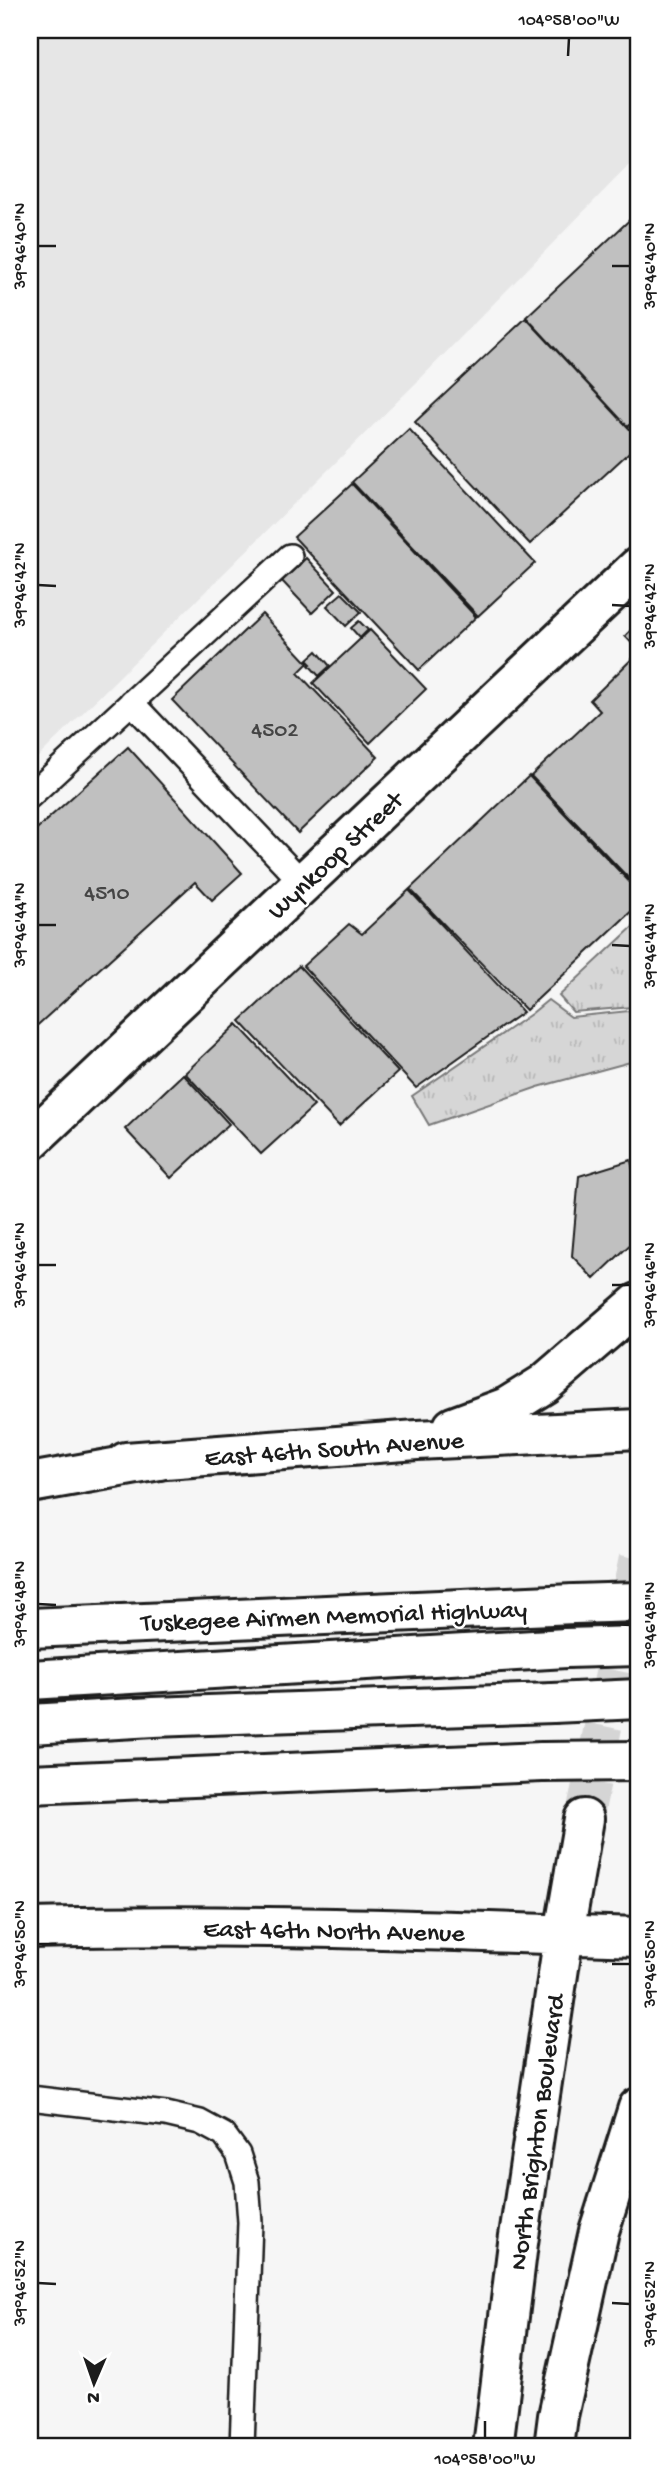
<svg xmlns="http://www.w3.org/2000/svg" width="668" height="2477" font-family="'Gochi Hand',sans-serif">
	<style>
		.built { fill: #e6e6e6 }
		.grass { fill: url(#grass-tufts); stroke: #797979; stroke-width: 2 }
		.building { fill: #c0c0c0; stroke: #1c1c1c; stroke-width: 2 }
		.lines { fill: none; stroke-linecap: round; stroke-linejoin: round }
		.secondary-tunnel { stroke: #d5d5d5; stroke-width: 38; stroke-dasharray: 38 19; stroke-linecap: butt }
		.lane-casing { stroke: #1c1c1c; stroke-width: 28 }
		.street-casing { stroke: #1c1c1c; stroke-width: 44 }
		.secondary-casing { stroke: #1c1c1c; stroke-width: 44 }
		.highway-casing { stroke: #1c1c1c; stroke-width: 44 }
		.lane { stroke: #fff; stroke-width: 23 }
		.street { stroke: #fff; stroke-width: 38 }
		.secondary { stroke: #fff; stroke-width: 38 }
		.highway { stroke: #fff; stroke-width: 38 }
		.highway-bridge-casing { stroke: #1c1c1c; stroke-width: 44; stroke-linecap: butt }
		.highway-bridge { stroke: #fff; stroke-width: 38 }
		.ticks { fill: none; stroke: #1c1c1c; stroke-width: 2.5 }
		.labels { text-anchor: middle; stroke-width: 5; stroke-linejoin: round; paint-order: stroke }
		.number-label { font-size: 23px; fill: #454545 }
		.street-label { font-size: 26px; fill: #1c1c1c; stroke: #fff }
		.neatline { fill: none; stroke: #1c1c1c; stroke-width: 2.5 }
		.ticks-label { font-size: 18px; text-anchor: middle; fill: #1c1c1c }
	</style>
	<defs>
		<pattern id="grass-tufts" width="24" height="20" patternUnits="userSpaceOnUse" patternTransform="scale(1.75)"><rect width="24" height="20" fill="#d6d6d6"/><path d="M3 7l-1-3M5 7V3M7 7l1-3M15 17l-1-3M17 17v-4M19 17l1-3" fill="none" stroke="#b7b7b7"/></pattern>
	</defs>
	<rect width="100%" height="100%" fill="#f6f6f6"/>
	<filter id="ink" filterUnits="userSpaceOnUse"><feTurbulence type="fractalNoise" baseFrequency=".0143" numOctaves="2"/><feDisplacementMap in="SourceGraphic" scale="14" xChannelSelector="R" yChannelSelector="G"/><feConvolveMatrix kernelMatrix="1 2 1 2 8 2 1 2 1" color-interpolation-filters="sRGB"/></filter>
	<g filter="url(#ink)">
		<path class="built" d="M 30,30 L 638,30 L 638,156 L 419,380 L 30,765 Z"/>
		<path class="grass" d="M 638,922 L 638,1005 L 633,1007 L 573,1012 L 559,996 Z
			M 548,1000 L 571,1017 L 638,1010 L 638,1060 L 538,1087 L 429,1125 L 412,1096 L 531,1014 Z"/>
		<path class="building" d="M 638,212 L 638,417 L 628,427 L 526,317 Z
			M 526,318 L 638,438 L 638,444 L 530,544 L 415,422 Z
			M 409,429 L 535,563 L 478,616 L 352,482 Z
			M 352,484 L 476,617 L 419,670 L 294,537 Z
			M 306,558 L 336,590 L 312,613 L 282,581 Z
			M 342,593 L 361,612 L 346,626 L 327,606 Z
			M 262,614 L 308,663 L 298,673 L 378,757 L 298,833 L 172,700 Z
			M 359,621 L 368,630 L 360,638 L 351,628 Z
			M 638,623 L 638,650 L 625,636 Z
			M 370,630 L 426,689 L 370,743 L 313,683 Z
			M 317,651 L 330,666 L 319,676 L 309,665 L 311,664 L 307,660 Z
			M 638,653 L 638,888 L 531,776 L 600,711 L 590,700 Z
			M 128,747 L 242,873 L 212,900 L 195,882 L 30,1032 L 30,835 Z
			M 529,776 L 638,891 L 638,905 L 526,1010 L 410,889 Z
			M 409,890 L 523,1012 L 416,1088 L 303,966 L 349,924 L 362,934 Z
			M 299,966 L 398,1072 L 339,1126 L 240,1021 Z
			M 237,1024 L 314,1106 L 261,1154 L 185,1073 Z
			M 183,1074 L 229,1124 L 171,1178 L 125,1129 Z
			M 631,1160 L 638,1196 L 638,1237 L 594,1279 L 572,1256 L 579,1176 Z"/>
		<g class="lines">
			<path class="secondary-tunnel" d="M 584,1819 L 638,1558"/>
			<defs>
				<path id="lane" d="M 131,702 L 303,883
					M 30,796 L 290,556
					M 30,2098 L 166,2114 L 200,2122 L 224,2135 L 238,2154 L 247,2182 L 250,2222 L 242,2447"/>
				<path id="street" d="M 30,1141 L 638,567"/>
				<path id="secondary" d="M 453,1427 L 507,1407 L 544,1384 L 638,1303
					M 126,1462 L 417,1440 L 638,1429
					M 30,1928 C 233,1923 436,1930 638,1937
					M 493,2447 L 518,2243 L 564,1934 L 584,1819
					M 554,2447 L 558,2416 L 599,2231 L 638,2108"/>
				<path id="highway" d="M 30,1483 L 159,1460
					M 30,1628 L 574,1604
					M 30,1680 L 566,1648
					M 30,1724 L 153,1717 L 553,1703
					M 30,1784 L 542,1762"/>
			</defs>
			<use href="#lane" class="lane-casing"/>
			<use href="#street" class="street-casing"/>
			<use href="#secondary" class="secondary-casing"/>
			<use href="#highway" class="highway-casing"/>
			<use href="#lane" class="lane"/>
			<use href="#street" class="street"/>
			<use href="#secondary" class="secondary"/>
			<use href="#highway" class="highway"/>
			<defs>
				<path id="highway-bridge" d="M 574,1604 L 638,1602
					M 566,1648 L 638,1646
					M 553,1703 L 638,1699
					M 542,1762 L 638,1761"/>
			</defs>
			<use href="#highway-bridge" class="highway-bridge-casing"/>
			<use href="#highway-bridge" class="highway-bridge"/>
		</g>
	</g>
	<path class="ticks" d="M 568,56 L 569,38M 38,246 L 56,246M 612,266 L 630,266M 38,585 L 56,586M 612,605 L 630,606M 38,925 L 56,925M 612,945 L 630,946M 38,1265 L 56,1265M 612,1285 L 630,1285M 38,1604 L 56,1605M 612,1624 L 630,1625M 38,1944 L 56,1944M 612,1964 L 630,1964M 38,2283 L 56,2284M 612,2303 L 630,2304M 485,2438 L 485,2421"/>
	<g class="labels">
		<g class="number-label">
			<text x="275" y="736">4502</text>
			<text x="107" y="899">4510</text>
		</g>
		<g class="street-label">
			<text transform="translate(334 854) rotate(-43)" y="9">Wynkoop Street</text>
			<text transform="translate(334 1447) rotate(-4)" y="9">East 46th South Avenue</text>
			<text transform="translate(334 1614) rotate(-2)" y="9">Tuskegee Airmen Memorial Highway</text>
			<text transform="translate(334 1929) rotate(1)" y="9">East 46th North Avenue</text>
			<text transform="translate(535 2132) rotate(-82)" y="9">North Brighton Boulevard</text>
		</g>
	</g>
	<rect width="668" height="2477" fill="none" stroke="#fff" stroke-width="77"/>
	<g transform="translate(94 2383) rotate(182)" stroke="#ffffff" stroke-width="5" paint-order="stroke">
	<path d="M0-5L12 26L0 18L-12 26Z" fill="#1c1c1c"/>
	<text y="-10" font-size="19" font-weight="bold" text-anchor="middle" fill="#1c1c1c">N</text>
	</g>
	<rect x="38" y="38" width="592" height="2400" class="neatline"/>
	<g class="ticks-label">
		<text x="569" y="25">104°58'00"W</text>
		<text transform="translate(19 246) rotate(-90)" y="6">39°46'40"N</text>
		<text transform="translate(649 266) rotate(-90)" y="6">39°46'40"N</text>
		<text transform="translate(19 585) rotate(-90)" y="6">39°46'42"N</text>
		<text transform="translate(649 606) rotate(-90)" y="6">39°46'42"N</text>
		<text transform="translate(19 925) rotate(-90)" y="6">39°46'44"N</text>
		<text transform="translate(649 946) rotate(-90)" y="6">39°46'44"N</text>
		<text transform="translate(19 1265) rotate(-90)" y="6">39°46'46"N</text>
		<text transform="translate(649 1285) rotate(-90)" y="6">39°46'46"N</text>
		<text transform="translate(19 1604) rotate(-90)" y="6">39°46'48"N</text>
		<text transform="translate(649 1625) rotate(-90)" y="6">39°46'48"N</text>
		<text transform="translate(19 1944) rotate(-90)" y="6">39°46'50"N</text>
		<text transform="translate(649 1964) rotate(-90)" y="6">39°46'50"N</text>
		<text transform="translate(19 2283) rotate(-90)" y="6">39°46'52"N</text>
		<text transform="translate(649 2304) rotate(-90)" y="6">39°46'52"N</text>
		<text x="485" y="2464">104°58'00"W</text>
	</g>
</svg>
